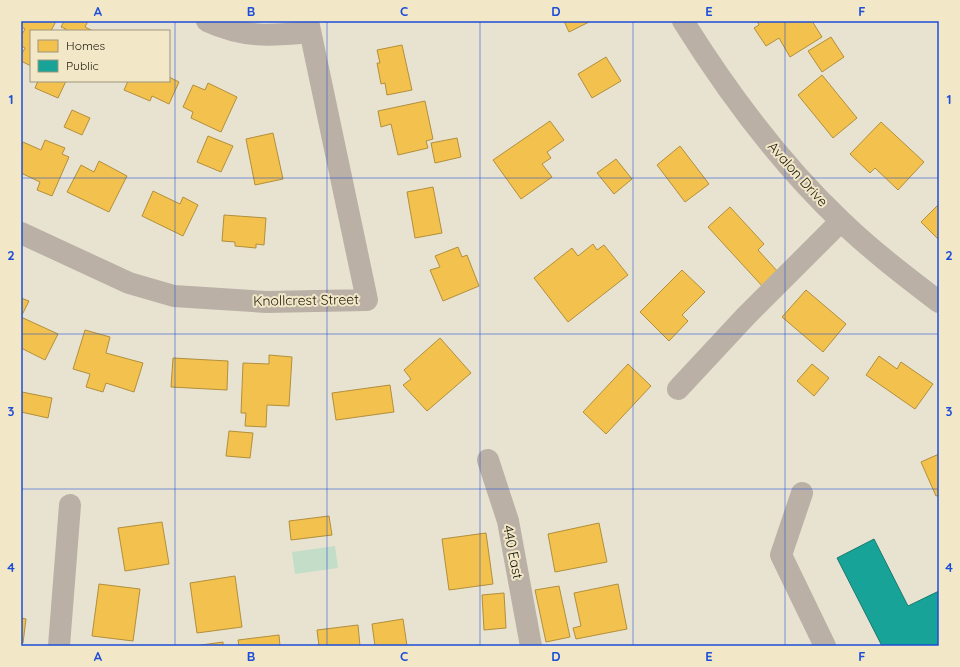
<svg xmlns="http://www.w3.org/2000/svg" width="960" height="667" font-family="Quicksand,sans-serif">
	<style>
		.water { fill: #c3ddc9 }
		.homes { fill: #f2c14e; stroke: #b28f3b }
		.public { fill: #17a398; stroke: #197a6f }
		.lines { fill: none; stroke-linecap: round; stroke-linejoin: round }
		.minor { stroke: #bab0a6; stroke-width: 22 }
		.grid { fill: none; stroke: #1d4ed8; stroke-width: 1; stroke-opacity: 0.55 }
		.labels { text-anchor: middle; stroke-width: 4; stroke-linejoin: round; paint-order: stroke }
		.street-label { font-size: 14px; fill: #1d190e; stroke: #f2e8c7 }
		.neatline { fill: none; stroke: #1d4ed8; stroke-width: 1.5 }
		.grid-label { font-size: 13px; text-anchor: middle; font-weight: bold; fill: #1d4ed8 }
	</style>
	<rect width="100%" height="100%" fill="#e8e3d1"/>
	<path class="water" d="M 335,546 L 338,568 L 295,574 L 292,552 Z"/>
	<path class="homes" d="M 21,21 L 56,21 L 51,31 L 31,31 L 31,66 L 21,61 L 21,55 L 25,48 L 21,46 L 21,36 L 25,29 L 21,27 Z
		M 64,21 L 88,21 L 85,27 L 93,31 L 65,31 L 66,29 L 61,27 Z
		M 564,21 L 589,21 L 589,22 L 569,32 Z
		M 757,21 L 812,21 L 822,37 L 790,57 L 779,38 L 766,46 L 754,28 L 759,25 Z
		M 831,37 L 844,57 L 822,72 L 808,51 Z
		M 402,45 L 412,90 L 387,95 L 385,83 L 381,84 L 377,63 L 380,63 L 377,50 Z
		M 606,57 L 621,81 L 592,98 L 578,74 Z
		M 822,75 L 857,118 L 833,138 L 798,95 Z
		M 169,77 L 179,82 L 169,104 L 152,96 L 150,101 L 124,90 L 128,81 L 169,81 Z
		M 38,81 L 66,81 L 58,98 L 35,88 Z
		M 208,83 L 237,97 L 221,132 L 191,118 L 193,112 L 183,107 L 193,85 L 205,90 Z
		M 425,101 L 433,139 L 426,141 L 428,148 L 398,155 L 391,124 L 381,127 L 378,111 Z
		M 72,110 L 90,118 L 82,135 L 64,127 Z
		M 550,121 L 564,140 L 547,152 L 551,158 L 542,164 L 552,177 L 521,199 L 493,160 Z
		M 881,122 L 924,162 L 898,190 L 875,168 L 870,173 L 850,154 Z
		M 273,133 L 283,179 L 255,185 L 246,139 Z
		M 208,136 L 233,146 L 221,172 L 197,162 Z
		M 457,138 L 461,157 L 435,163 L 431,143 Z
		M 45,140 L 65,148 L 62,154 L 69,157 L 52,196 L 37,190 L 40,182 L 21,173 L 21,148 L 23,142 L 41,150 Z
		M 680,146 L 709,184 L 685,202 L 657,165 Z
		M 616,159 L 632,179 L 614,194 L 597,173 Z
		M 99,161 L 127,176 L 109,212 L 67,192 L 81,165 L 94,172 Z
		M 433,187 L 442,233 L 415,238 L 407,192 Z
		M 153,191 L 180,204 L 183,197 L 198,205 L 183,236 L 142,216 Z
		M 939,204 L 939,240 L 921,222 Z
		M 730,207 L 764,244 L 758,250 L 779,273 L 763,287 L 708,227 Z
		M 224,215 L 266,218 L 264,245 L 256,244 L 256,248 L 235,246 L 235,242 L 222,241 Z
		M 593,244 L 597,250 L 604,245 L 628,275 L 568,322 L 534,278 L 572,248 L 578,256 Z
		M 458,247 L 462,257 L 467,255 L 479,286 L 443,301 L 430,270 L 440,267 L 435,256 Z
		M 682,270 L 705,292 L 682,315 L 688,321 L 669,341 L 640,312 Z
		M 806,290 L 846,324 L 823,352 L 782,317 Z
		M 21,298 L 29,301 L 21,317 L 58,334 L 45,360 L 21,348 Z
		M 85,330 L 110,337 L 106,353 L 143,363 L 134,392 L 106,383 L 103,392 L 86,387 L 90,374 L 73,369 Z
		M 440,338 L 471,373 L 427,411 L 403,385 L 411,379 L 404,370 Z
		M 269,355 L 292,357 L 289,406 L 267,405 L 266,427 L 245,426 L 246,413 L 241,413 L 243,363 L 269,364 Z
		M 879,356 L 897,369 L 901,362 L 933,384 L 915,409 L 866,375 Z
		M 173,358 L 228,361 L 227,390 L 171,387 Z
		M 628,364 L 651,386 L 606,434 L 583,412 Z
		M 812,364 L 829,378 L 814,396 L 797,381 Z
		M 390,385 L 394,412 L 336,420 L 332,393 Z
		M 22,392 L 52,398 L 48,418 L 21,412 Z
		M 229,431 L 253,433 L 250,458 L 226,456 Z
		M 939,454 L 939,495 L 936,496 L 921,462 Z
		M 329,516 L 332,535 L 291,540 L 289,521 Z
		M 162,522 L 169,564 L 125,571 L 118,528 Z
		M 599,523 L 607,562 L 555,572 L 548,534 Z
		M 486,533 L 493,584 L 449,590 L 442,539 Z
		M 235,576 L 242,627 L 197,633 L 190,583 Z
		M 99,584 L 140,589 L 133,641 L 92,636 Z
		M 618,584 L 627,629 L 576,639 L 573,628 L 581,626 L 574,593 Z
		M 559,586 L 570,637 L 546,642 L 535,590 Z
		M 504,593 L 506,628 L 484,630 L 482,595 Z
		M 21,618 L 26,619 L 23,643 L 21,642 Z
		M 403,619 L 407,646 L 375,646 L 372,624 Z
		M 358,625 L 360,646 L 319,646 L 317,630 Z
		M 279,635 L 280,646 L 239,646 L 238,640 Z
		M 223,642 L 223,646 L 194,646 Z"/>
	<path class="public" d="M 874,539 L 908,606 L 939,591 L 939,646 L 882,646 L 837,558 Z"/>
	<g class="lines">
		<path class="minor" d="M 207,21 C 244,38 271,36 310,32
			M 683,21 C 728,93 779,162 841,221 C 871,250 905,276 939,302
			M 21,233 L 129,283 L 174,296 L 266,302 L 367,300 L 308,21
			M 678,389 L 746,316 L 841,221
			M 488,460 L 508,521 L 531,646
			M 802,493 L 781,555 L 825,646
			M 59,646 L 70,505"/>
	</g>
	<path class="grid" d="M 175,21 L 175,646M 327,21 L 327,646M 480,21 L 480,646M 633,21 L 633,646M 785,21 L 785,646M 21,178 L 939,178M 21,334 L 939,334M 21,489 L 939,489"/>
	<g class="labels">
		<g class="street-label">
			<text transform="translate(798 174) rotate(48)" y="5">Avalon Drive</text>
			<text transform="translate(306 300) rotate(-1)" y="5">Knollcrest Street</text>
			<text transform="translate(513 552) rotate(79)" y="5">440 East</text>
		</g>
	</g>
	<rect width="960" height="667" fill="none" stroke="#f2e8c7" stroke-width="44"/>
	<rect x="30" y="30" width="140" height="52" fill="#f2e8c7" stroke="#9d957d"/>
	<rect x="38" y="40" width="20" height="12" fill="#f2c14e" stroke="#9d957d"/>
	<text x="66" y="50" font-size="12" fill="#1d190e">Homes</text>
	<rect x="38" y="60" width="20" height="12" fill="#17a398" stroke="#9d957d"/>
	<text x="66" y="70" font-size="12" fill="#1d190e">Public</text>
	<rect x="22" y="22" width="916" height="623" class="neatline"/>
	<g class="grid-label">
		<text x="98" y="16">A</text>
		<text x="251" y="16">B</text>
		<text x="404" y="16">C</text>
		<text x="556" y="16">D</text>
		<text x="709" y="16">E</text>
		<text x="862" y="16">F</text>
		<text x="11" y="104">1</text>
		<text x="949" y="104">1</text>
		<text x="11" y="260">2</text>
		<text x="949" y="260">2</text>
		<text x="11" y="416">3</text>
		<text x="949" y="416">3</text>
		<text x="11" y="572">4</text>
		<text x="949" y="572">4</text>
		<text x="98" y="661">A</text>
		<text x="251" y="661">B</text>
		<text x="404" y="661">C</text>
		<text x="556" y="661">D</text>
		<text x="709" y="661">E</text>
		<text x="862" y="661">F</text>
	</g>
</svg>
